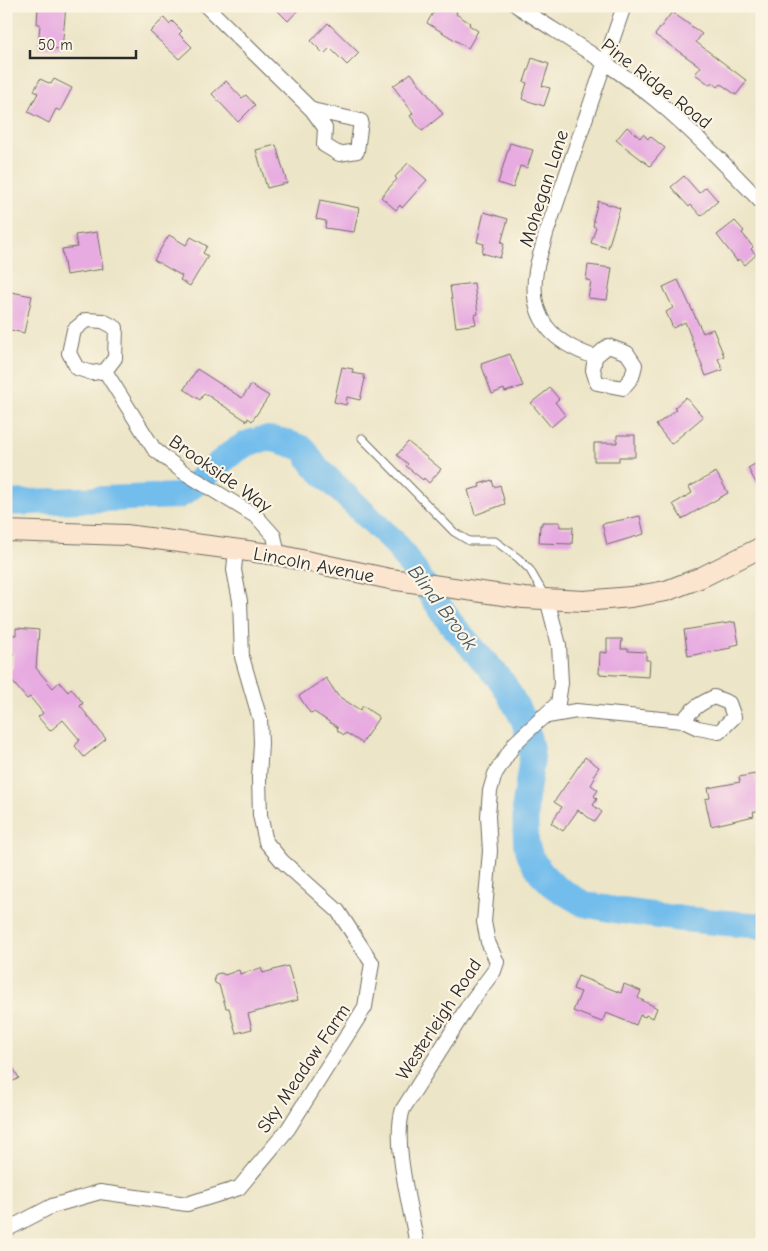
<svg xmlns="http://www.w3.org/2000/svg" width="768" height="1251" font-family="'Comic Neue',sans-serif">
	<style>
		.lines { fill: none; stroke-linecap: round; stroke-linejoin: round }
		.river { stroke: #73bdec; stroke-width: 26 }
		.building { fill: #e7abe1 }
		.lane-casing { stroke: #6f6c62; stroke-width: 9 }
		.street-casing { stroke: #6f6c62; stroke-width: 16 }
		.secondary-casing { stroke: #6f6c62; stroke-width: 22 }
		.lane { stroke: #fff; stroke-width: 7 }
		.street { stroke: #fff; stroke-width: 14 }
		.secondary { stroke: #fce5cf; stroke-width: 20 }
		.labels { text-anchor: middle; stroke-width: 4.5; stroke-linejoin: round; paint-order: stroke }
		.street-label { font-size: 19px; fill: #2b2b2b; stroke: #fcf5e5 }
		.water-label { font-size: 20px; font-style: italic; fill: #415765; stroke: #fcf5e5 }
	</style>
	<rect width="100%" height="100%" fill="#fcf5e5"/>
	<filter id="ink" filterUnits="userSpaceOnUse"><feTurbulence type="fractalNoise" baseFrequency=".02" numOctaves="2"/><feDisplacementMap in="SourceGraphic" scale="10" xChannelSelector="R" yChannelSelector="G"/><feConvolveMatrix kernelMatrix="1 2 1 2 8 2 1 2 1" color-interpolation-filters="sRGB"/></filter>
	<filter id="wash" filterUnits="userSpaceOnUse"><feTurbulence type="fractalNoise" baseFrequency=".0096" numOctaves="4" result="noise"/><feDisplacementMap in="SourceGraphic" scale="20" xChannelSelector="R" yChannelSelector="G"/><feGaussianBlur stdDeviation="1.12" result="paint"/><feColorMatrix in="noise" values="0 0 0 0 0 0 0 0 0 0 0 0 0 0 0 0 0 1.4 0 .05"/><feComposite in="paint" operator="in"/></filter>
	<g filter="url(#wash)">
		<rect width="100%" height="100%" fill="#ece5c7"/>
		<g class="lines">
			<path class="river" d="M 6,503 L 178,496 C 207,480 232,441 266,439 C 278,438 293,445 304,449 L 314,465 L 396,544 L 450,622 L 503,683 L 524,720 L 530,744 L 532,757 L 525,805 L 526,843 L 531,858 L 541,873 L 555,887 L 584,904 L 615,910 L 681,919 L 762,926"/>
		</g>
		<g id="blocks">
			<path class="building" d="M 38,6 L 66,6 L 62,49 L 38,48 L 40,24 L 37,24 Z
				M 273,6 L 302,6 L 288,21 Z
				M 437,6 L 448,6 L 457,12 L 456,14 L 470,23 L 469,25 L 478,31 L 468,48 L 427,23 Z
				M 672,12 L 702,34 L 696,42 L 747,81 L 736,95 L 721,84 L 718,87 L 712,82 L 710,85 L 695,74 L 701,67 L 655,35 Z
				M 164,18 L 169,24 L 172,21 L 182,31 L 179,34 L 192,47 L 179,59 L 150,32 Z
				M 328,23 L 359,53 L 347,65 L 330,48 L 324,54 L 311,41 Z
				M 532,58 L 549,64 L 542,86 L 550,88 L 544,106 L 522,99 L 527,83 L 524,82 Z
				M 411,73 L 443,114 L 422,131 L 410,116 L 413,113 L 393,86 Z
				M 40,79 L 51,84 L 54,79 L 72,88 L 60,111 L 56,109 L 49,123 L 28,112 L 38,93 L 34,91 Z
				M 226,81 L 242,98 L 246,95 L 255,105 L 238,122 L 212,94 Z
				M 627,127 L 640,138 L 643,134 L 648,139 L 650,136 L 665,148 L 650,166 L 616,140 Z
				M 510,143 L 533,150 L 527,168 L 520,166 L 513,188 L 498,183 Z
				M 276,145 L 287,183 L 267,188 L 256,150 Z
				M 408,163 L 427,180 L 402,208 L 400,205 L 396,210 L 381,197 L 397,179 L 395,177 Z
				M 684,176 L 699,193 L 706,187 L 718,201 L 701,216 L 691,205 L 689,207 L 671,187 Z
				M 320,200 L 359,208 L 354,232 L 325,228 L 326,221 L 316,219 Z
				M 598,201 L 620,208 L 608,248 L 591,243 L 596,227 L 593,226 L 594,221 L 593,220 Z
				M 484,212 L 508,219 L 501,243 L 504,244 L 500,258 L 482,253 L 484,244 L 477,242 Z
				M 735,221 L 744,231 L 742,233 L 753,247 L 751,249 L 756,255 L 745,265 L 740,259 L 737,261 L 717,235 Z
				M 97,232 L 103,269 L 66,275 L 62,249 L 77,247 L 75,235 Z
				M 169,235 L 186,245 L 191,237 L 207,246 L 203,253 L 208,256 L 190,286 L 180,280 L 182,276 L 154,260 Z
				M 588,265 L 612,268 L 607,300 L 588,298 L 591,281 L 586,280 Z
				M 678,280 L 703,333 L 713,329 L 724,356 L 718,359 L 723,370 L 706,376 L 685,322 L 673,328 L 666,312 L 673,308 L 663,287 Z
				M 474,283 L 478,314 L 474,315 L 476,324 L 456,327 L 450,286 Z
				M 6,291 L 32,296 L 24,333 L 6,329 Z
				M 510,354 L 523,386 L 505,392 L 504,389 L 492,394 L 481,364 Z
				M 342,367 L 353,369 L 352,373 L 364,375 L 364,378 L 365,379 L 360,400 L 347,397 L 346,405 L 334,402 Z
				M 197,369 L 242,398 L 251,385 L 269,396 L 252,421 L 248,418 L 247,421 L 204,393 L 200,400 L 184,389 Z
				M 550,388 L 559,399 L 555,402 L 565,415 L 551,427 L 531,403 Z
				M 686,397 L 703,417 L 671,444 L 656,425 L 676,410 L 674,408 Z
				M 617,435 L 635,435 L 635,457 L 619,457 L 619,461 L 594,461 L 594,443 L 617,443 Z
				M 408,442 L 441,469 L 429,483 L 424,478 L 423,480 L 406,466 L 408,464 L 397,455 Z
				M 762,460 L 762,494 L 748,468 Z
				M 716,472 L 728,493 L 682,519 L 673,504 L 692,493 L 689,487 Z
				M 492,480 L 494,487 L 500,485 L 505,504 L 475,515 L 468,490 L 480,487 L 479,484 Z
				M 640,516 L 644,534 L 607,545 L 602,524 Z
				M 542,522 L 560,522 L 560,527 L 573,527 L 572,544 L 539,543 L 540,525 L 542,525 Z
				M 735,622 L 739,644 L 730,646 L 731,648 L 688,656 L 684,630 Z
				M 16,628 L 39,630 L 36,668 L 53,688 L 59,682 L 68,692 L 71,688 L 83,703 L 80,706 L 106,739 L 84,757 L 75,746 L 80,740 L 63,720 L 50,731 L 38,717 L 43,713 L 30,697 L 27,699 L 10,679 L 12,678 L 8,673 L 13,667 L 13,652 L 7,651 L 9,635 L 16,635 Z
				M 607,639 L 622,639 L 621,649 L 628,649 L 628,651 L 646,652 L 646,660 L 650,660 L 649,677 L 599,674 L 600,652 L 607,653 Z
				M 326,678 L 338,696 L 360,710 L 363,706 L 379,717 L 362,743 L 346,733 L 344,735 L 338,731 L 337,727 L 314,712 L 310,713 L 299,696 Z
				M 585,757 L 599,767 L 593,776 L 595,778 L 591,785 L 598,790 L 594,796 L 597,799 L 593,805 L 602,812 L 595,822 L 578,810 L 563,831 L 551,823 L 562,807 L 554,802 Z
				M 755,774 L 761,810 L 753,812 L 754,816 L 711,826 L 705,799 L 710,798 L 708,788 L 740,782 L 739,777 Z
				M 288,966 L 298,1000 L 248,1014 L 252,1029 L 236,1033 L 229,1008 L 226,1008 L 219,985 L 215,983 L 214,978 L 216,974 L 221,973 L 225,975 L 239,970 L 240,974 L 261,968 L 263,973 Z
				M 578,976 L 621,993 L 624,984 L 641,991 L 638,998 L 657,1008 L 653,1018 L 646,1015 L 645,1017 L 640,1015 L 636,1025 L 606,1013 L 602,1022 L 573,1011 L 581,992 L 573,989 Z
				M 6,1056 L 19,1078 L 6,1085 Z"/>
		</g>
	</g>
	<g filter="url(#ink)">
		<use href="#blocks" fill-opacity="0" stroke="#6f6c62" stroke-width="1"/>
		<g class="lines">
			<defs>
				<path id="lane" d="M 362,438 L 454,532 L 469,541 L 495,541 L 518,558 L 530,570 L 545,596"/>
				<path id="street" d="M 206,6 L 312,110 L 325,128 L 324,145 L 339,154 L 357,151 L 361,121 L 312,110
					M 517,6 C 564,37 614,66 657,101 C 695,133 728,167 762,203
					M 608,346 L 627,353 L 635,365 L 632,377 L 623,388 L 597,383 L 593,370 L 595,357 Z
					M 595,357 C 553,343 528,319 536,271 C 538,259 543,246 546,234 L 624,6
					M 105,371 L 115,358 L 116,328 L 103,321 L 86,320 L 74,330 L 69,353 L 77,368 L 92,373 L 105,371 L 154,449 L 182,471 L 257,517 L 274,536 L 278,555
					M 542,717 L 576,711 L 683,721 L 698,728 L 719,732 L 734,717 L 729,703 L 714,697 C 701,703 691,709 683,721
					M 6,1230 L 52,1206 L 100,1192 L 187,1204 L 239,1188 L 288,1129 L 365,1007 L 372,963 L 338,911 L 282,861 L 266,842 L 260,815 L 259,778 L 261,743 L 260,719 L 242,657 L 240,601 L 234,570 L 236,549
					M 417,1245 C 411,1209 392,1142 403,1109 L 470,1003 L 494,971 L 497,962 L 488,942 L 484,922 L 490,851 L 488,816 L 490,791 L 495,774 L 515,743 L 558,703 L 561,683 L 559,645 L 547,599"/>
				<path id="secondary" d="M 6,531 L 126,535 L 278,555 L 390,579 L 524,598 L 584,601 L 631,597 L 666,591 L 702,577 L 762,547"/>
			</defs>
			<use href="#lane" class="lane-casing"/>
			<use href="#street" class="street-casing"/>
			<use href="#secondary" class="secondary-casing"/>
			<use href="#lane" class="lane"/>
			<use href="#street" class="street"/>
			<use href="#secondary" class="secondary"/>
		</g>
	</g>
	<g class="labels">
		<g class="street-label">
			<text transform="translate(657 83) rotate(38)" y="7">Pine Ridge Road</text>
			<text transform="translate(543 188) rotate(-72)" y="7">Mohegan Lane</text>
			<text transform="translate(221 473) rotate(35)" y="7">Brookside Way</text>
			<text transform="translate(314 564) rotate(11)" y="7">Lincoln Avenue</text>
			<text transform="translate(438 1019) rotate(-57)" y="7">Westerleigh Road</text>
			<text transform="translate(303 1068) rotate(-56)" y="7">Sky Meadow Farm</text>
		</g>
		<g class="water-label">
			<text transform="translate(443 607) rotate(53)" y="7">Blind Brook</text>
		</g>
	</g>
	<rect width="768" height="1251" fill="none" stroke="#fcf5e5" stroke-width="25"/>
	<path d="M30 50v8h106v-8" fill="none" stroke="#2b2b2b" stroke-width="2.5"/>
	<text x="38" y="50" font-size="15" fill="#2b2b2b" stroke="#fcf5e5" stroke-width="4" paint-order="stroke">50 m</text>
</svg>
